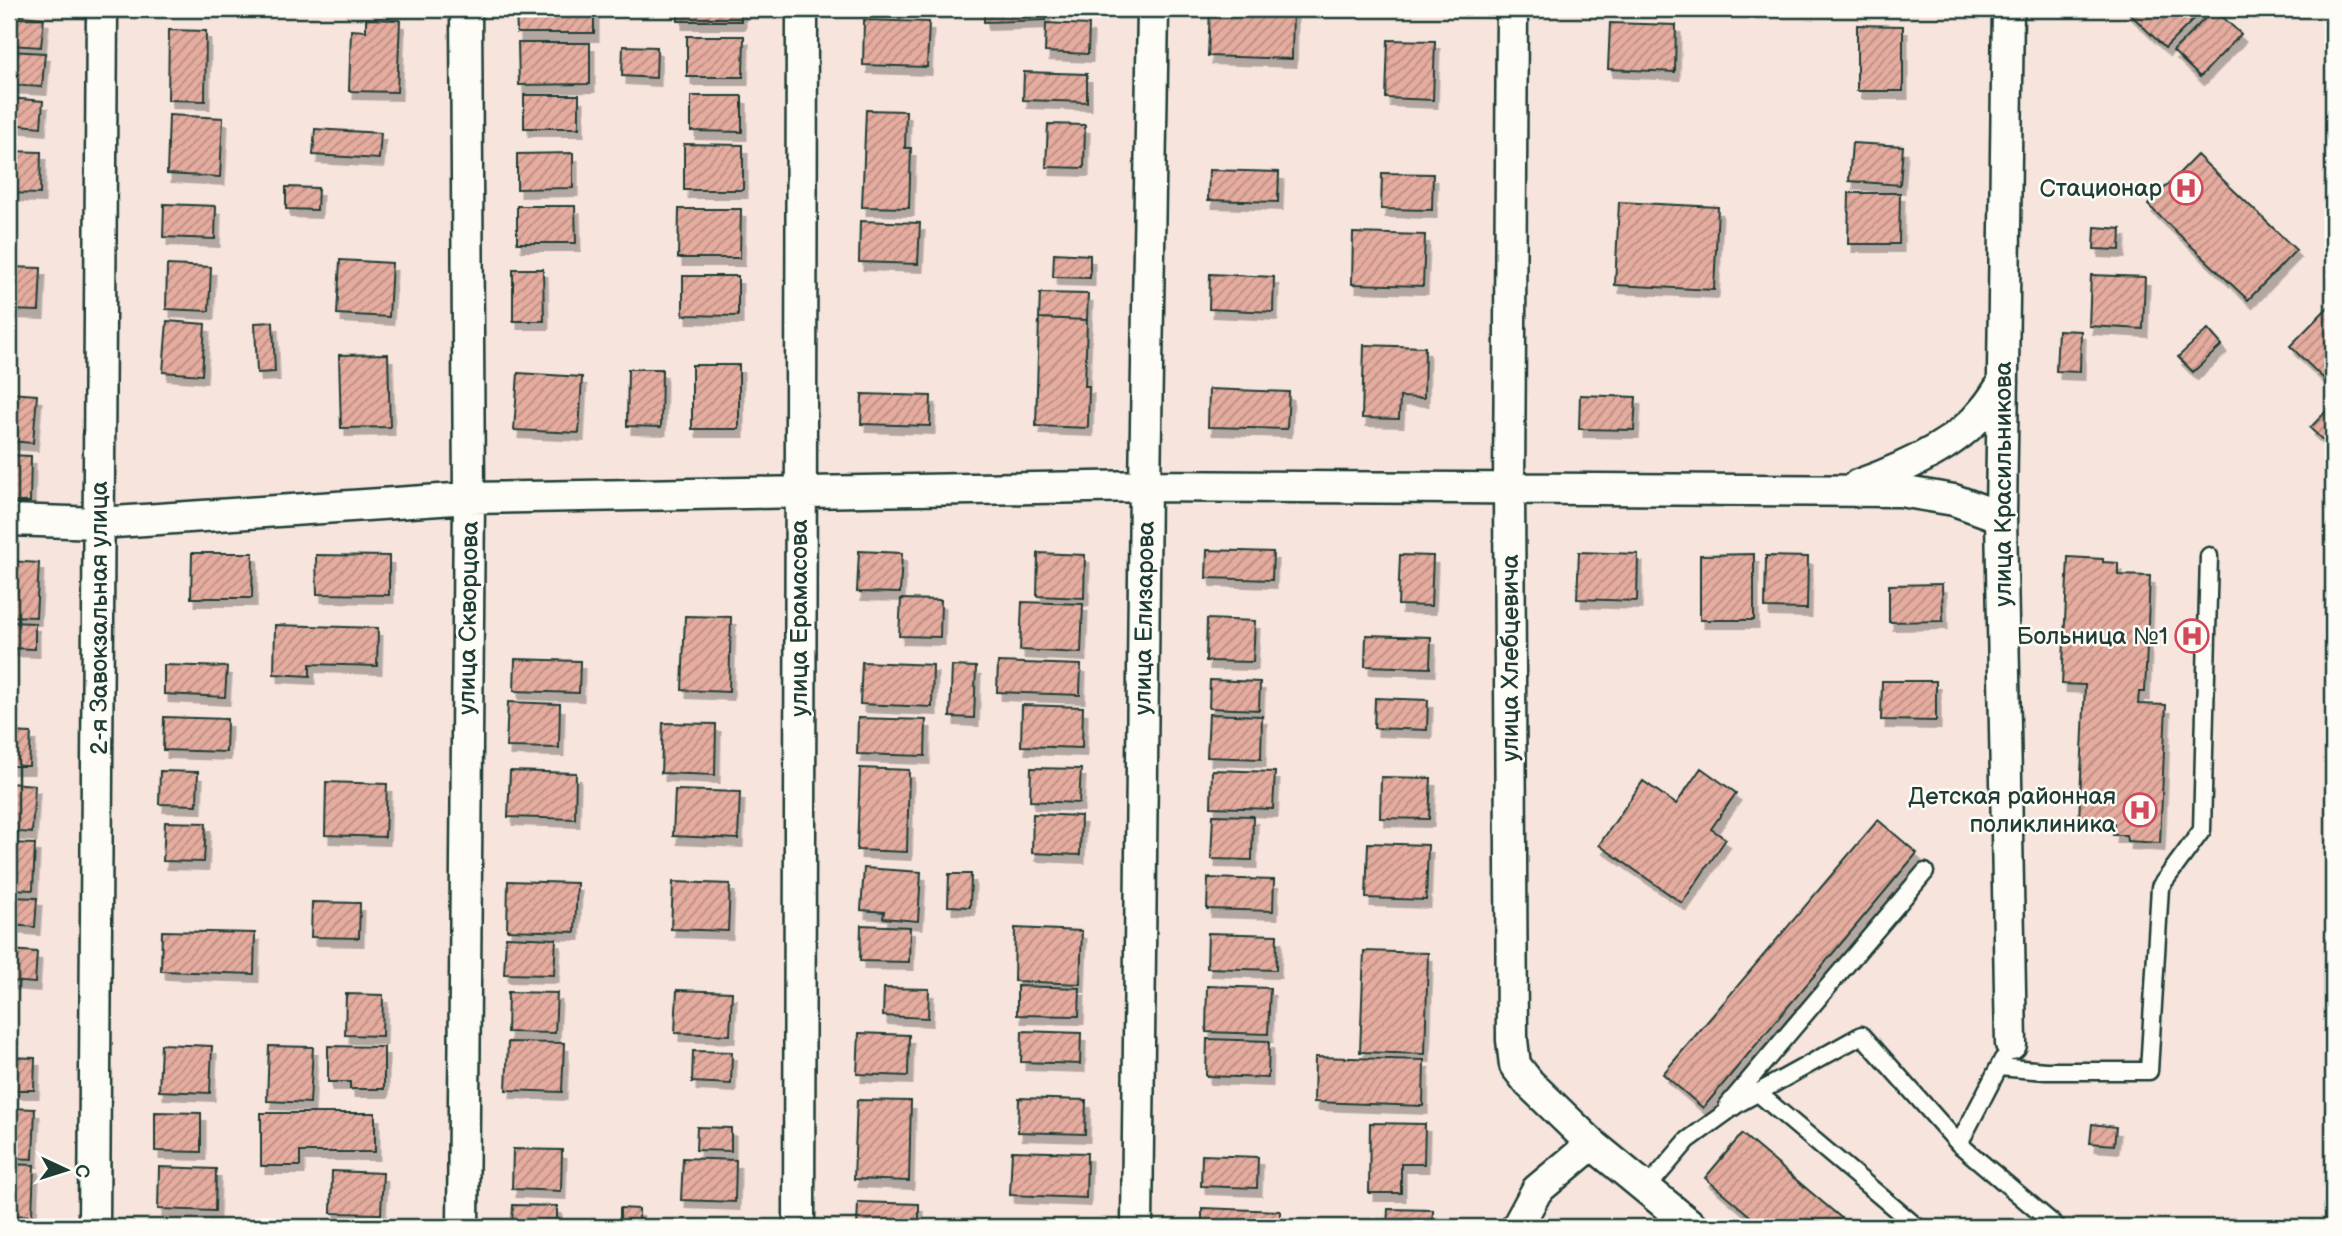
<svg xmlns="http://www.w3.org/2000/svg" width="2342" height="1236" font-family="'Balsamiq Sans',sans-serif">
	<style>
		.building { fill: url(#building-hatch); stroke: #1f3d34; stroke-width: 2; filter: url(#shadow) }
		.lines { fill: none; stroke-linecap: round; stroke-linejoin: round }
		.lane-casing { stroke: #1f3d34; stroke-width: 21 }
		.street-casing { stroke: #1f3d34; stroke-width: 35 }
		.lane { stroke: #fdfcf7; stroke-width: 16 }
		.street { stroke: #fdfcf7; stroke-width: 30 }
		.labels { text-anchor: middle; stroke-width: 5; stroke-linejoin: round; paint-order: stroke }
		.poi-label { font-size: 24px; fill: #1f3d34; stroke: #fdfcf7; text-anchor: end }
		.street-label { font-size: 24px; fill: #1f3d34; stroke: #fdfcf7 }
	</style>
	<defs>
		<pattern id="building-hatch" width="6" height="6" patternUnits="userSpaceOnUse" patternTransform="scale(1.75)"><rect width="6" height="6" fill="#e5ac9f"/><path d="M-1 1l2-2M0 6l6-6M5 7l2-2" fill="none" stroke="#b98d82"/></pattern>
		<filter id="shadow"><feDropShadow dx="4.5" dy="8" stdDeviation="0" flood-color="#0004"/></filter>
	</defs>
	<rect width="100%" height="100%" fill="#f6e4dd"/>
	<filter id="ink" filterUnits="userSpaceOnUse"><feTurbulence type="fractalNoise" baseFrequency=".0143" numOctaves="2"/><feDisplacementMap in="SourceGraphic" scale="14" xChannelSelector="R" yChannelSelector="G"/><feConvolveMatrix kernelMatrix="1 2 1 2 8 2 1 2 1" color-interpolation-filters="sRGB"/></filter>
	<g filter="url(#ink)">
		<path class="building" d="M 516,9 L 594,9 L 594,33 L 517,33 Z
			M 678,9 L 741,9 L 741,21 L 678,21 Z
			M 984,9 L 1046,9 L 1046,20 L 984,22 Z
			M 1210,9 L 1293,9 L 1292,59 L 1208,56 Z
			M 2125,9 L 2204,9 L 2165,48 Z
			M 2214,9 L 2241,34 L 2200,77 L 2173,51 Z
			M 9,15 L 44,18 L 41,47 L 9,45 Z
			M 366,19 L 400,20 L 397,92 L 349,91 L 351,30 L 366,31 Z
			M 864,20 L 929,22 L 927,67 L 863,65 Z
			M 1046,23 L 1089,25 L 1088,54 L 1045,52 Z
			M 1610,23 L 1676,25 L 1675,72 L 1608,69 Z
			M 1857,25 L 1903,26 L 1903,91 L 1857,91 Z
			M 169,30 L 206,31 L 205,101 L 168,100 Z
			M 687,36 L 744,36 L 743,77 L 687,77 Z
			M 1388,40 L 1435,41 L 1433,100 L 1386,98 Z
			M 518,43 L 590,43 L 590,84 L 519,85 Z
			M 623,46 L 657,47 L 656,78 L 622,76 Z
			M 9,51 L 45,53 L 42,87 L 9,85 Z
			M 1024,72 L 1087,74 L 1087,102 L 1023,100 Z
			M 524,95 L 579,95 L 579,128 L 524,128 Z
			M 691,96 L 742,96 L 742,132 L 691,131 Z
			M 9,98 L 43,101 L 41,127 L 9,124 Z
			M 866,110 L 906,111 L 905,148 L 911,148 L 909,208 L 862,207 Z
			M 169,115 L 223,118 L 220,177 L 167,174 Z
			M 1048,124 L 1085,125 L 1084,168 L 1046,167 Z
			M 315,129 L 381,133 L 379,159 L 313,155 Z
			M 1852,143 L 1903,146 L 1900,185 L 1849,181 Z
			M 684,144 L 743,145 L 743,190 L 684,190 Z
			M 9,151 L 41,152 L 40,194 L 9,193 Z
			M 573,153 L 573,188 L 517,189 L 517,154 Z
			M 2197,155 L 2296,250 L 2248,300 L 2148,205 Z
			M 1209,170 L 1279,172 L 1278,202 L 1208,200 Z
			M 1382,173 L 1433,174 L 1432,210 L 1381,209 Z
			M 286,187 L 318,188 L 317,210 L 286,209 Z
			M 1849,193 L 1900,193 L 1899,244 L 1848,244 Z
			M 1619,202 L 1718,207 L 1714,290 L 1615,285 Z
			M 164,204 L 216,206 L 215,239 L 163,237 Z
			M 517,206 L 575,206 L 576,243 L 517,243 Z
			M 679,209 L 741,209 L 740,258 L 678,258 Z
			M 860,221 L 920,223 L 918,264 L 859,262 Z
			M 2095,227 L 2121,229 L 2120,250 L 2094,249 Z
			M 1353,233 L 1425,235 L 1423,286 L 1352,284 Z
			M 1054,253 L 1090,255 L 1090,278 L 1053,277 Z
			M 340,260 L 392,263 L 389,317 L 337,314 Z
			M 167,265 L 211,267 L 209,311 L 166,309 Z
			M 9,267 L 41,268 L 39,311 L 9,310 Z
			M 513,269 L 543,269 L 544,321 L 513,321 Z
			M 1210,274 L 1274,277 L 1273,312 L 1209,309 Z
			M 2091,275 L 2145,277 L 2143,329 L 2089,326 Z
			M 683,276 L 738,276 L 738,316 L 683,315 Z
			M 1040,293 L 1088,294 L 1087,320 L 1039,318 Z
			M 2333,302 L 2333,388 L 2290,346 Z
			M 1039,318 L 1087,320 L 1085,386 L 1089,386 L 1088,428 L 1036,426 Z
			M 167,321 L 205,324 L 202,375 L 163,372 Z
			M 273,322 L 275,372 L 257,373 L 255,323 Z
			M 2208,329 L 2222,345 L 2193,372 L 2178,357 Z
			M 2058,330 L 2081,331 L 2080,372 L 2056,371 Z
			M 1364,345 L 1425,347 L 1424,398 L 1400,397 L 1399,419 L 1362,418 Z
			M 388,354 L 390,427 L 341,428 L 339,355 Z
			M 692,365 L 739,365 L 739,429 L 692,429 Z
			M 628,369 L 662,369 L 661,427 L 627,426 Z
			M 518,373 L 582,377 L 579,433 L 514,430 Z
			M 1209,389 L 1289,392 L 1287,429 L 1208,427 Z
			M 9,393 L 37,395 L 33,443 L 9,441 Z
			M 862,394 L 931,396 L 930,426 L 861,424 Z
			M 1580,395 L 1636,397 L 1634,430 L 1579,429 Z
			M 2333,404 L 2333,450 L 2310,428 Z
			M 9,455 L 31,456 L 30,502 L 9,502 Z
			M 1207,550 L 1273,552 L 1272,580 L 1206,578 Z
			M 859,551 L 902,553 L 900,593 L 857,592 Z
			M 1579,552 L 1638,554 L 1637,601 L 1577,599 Z
			M 192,553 L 253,553 L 252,598 L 191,598 Z
			M 1038,553 L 1085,555 L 1084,598 L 1037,596 Z
			M 1754,554 L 1754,620 L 1700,620 L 1700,555 Z
			M 316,555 L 389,556 L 389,595 L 317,594 Z
			M 1400,555 L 1433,556 L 1431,606 L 1398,605 Z
			M 1766,556 L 1808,557 L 1807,609 L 1765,608 Z
			M 2068,557 L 2103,559 L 2103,562 L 2118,563 L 2118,575 L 2150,576 L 2145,692 L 2139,692 L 2138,704 L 2166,705 L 2160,843 L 2127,841 L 2126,835 L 2113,835 L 2114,823 L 2079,821 L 2085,685 L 2062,684 Z
			M 9,561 L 39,563 L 36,617 L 9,616 Z
			M 1942,584 L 1943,621 L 1889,622 L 1889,585 Z
			M 901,599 L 941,600 L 940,637 L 899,636 Z
			M 1022,602 L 1083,604 L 1081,653 L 1020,650 Z
			M 685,616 L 731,617 L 729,692 L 682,690 Z
			M 1207,619 L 1255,621 L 1253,662 L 1206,661 Z
			M 9,622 L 35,623 L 35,649 L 9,648 Z
			M 275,625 L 378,628 L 377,666 L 310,664 L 310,676 L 274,674 Z
			M 1366,635 L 1431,637 L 1430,668 L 1365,666 Z
			M 515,659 L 580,661 L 579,693 L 514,691 Z
			M 862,662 L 933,665 L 932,707 L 860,704 Z
			M 998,662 L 1081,665 L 1080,695 L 997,692 Z
			M 164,665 L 227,667 L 225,697 L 164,694 Z
			M 952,666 L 976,667 L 974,718 L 950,717 Z
			M 1210,680 L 1260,682 L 1259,710 L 1209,708 Z
			M 1882,681 L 1936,681 L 1936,721 L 1881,720 Z
			M 1375,698 L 1428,700 L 1427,730 L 1374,728 Z
			M 508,702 L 560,704 L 559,748 L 506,747 Z
			M 1022,705 L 1083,707 L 1082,748 L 1021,746 Z
			M 1209,714 L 1262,716 L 1261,759 L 1207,757 Z
			M 164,717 L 227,719 L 226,752 L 163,750 Z
			M 858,718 L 926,720 L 925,756 L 857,754 Z
			M 663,723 L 716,724 L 715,775 L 661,773 Z
			M 9,732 L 31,733 L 29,766 L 9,766 Z
			M 860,768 L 909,770 L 907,852 L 857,850 Z
			M 1031,768 L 1081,769 L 1079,803 L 1030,801 Z
			M 1701,768 L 1736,793 L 1711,829 L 1726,839 L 1682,903 L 1599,845 L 1643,781 L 1676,804 Z
			M 1212,770 L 1275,772 L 1273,809 L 1211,807 Z
			M 160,771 L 198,772 L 197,805 L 159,804 Z
			M 510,771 L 576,773 L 575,819 L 508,817 Z
			M 1381,777 L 1431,778 L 1429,819 L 1380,818 Z
			M 326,782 L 387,784 L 385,837 L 325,835 Z
			M 9,783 L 35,785 L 32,833 L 9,831 Z
			M 675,790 L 740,792 L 738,839 L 673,836 Z
			M 1033,814 L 1081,816 L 1080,855 L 1032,853 Z
			M 1213,815 L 1253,816 L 1252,860 L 1211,859 Z
			M 1878,820 L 1917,853 L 1703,1108 L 1663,1074 Z
			M 165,822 L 206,823 L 204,862 L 163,861 Z
			M 9,843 L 35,844 L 33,890 L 9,889 Z
			M 1368,843 L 1428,845 L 1426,900 L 1366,898 Z
			M 864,868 L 921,872 L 918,921 L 883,918 L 884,912 L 861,910 Z
			M 949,874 L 971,874 L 970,907 L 948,906 Z
			M 1208,878 L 1274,880 L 1273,911 L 1207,909 Z
			M 508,881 L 577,883 L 575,932 L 507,930 Z
			M 673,882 L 730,884 L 728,931 L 671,929 Z
			M 9,897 L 37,898 L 35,927 L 9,925 Z
			M 312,902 L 360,903 L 359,938 L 311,937 Z
			M 861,925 L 910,927 L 909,962 L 860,961 Z
			M 1015,928 L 1082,931 L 1080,984 L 1014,981 Z
			M 162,931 L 255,933 L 254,974 L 161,971 Z
			M 1208,933 L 1277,935 L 1276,970 L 1207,968 Z
			M 506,937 L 556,939 L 554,975 L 504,974 Z
			M 9,950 L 37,952 L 35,983 L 9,981 Z
			M 1364,951 L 1428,953 L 1425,1054 L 1360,1052 Z
			M 1017,986 L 1080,988 L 1079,1016 L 1017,1015 Z
			M 1207,986 L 1270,988 L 1268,1034 L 1206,1032 Z
			M 884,988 L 929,989 L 928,1018 L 883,1016 Z
			M 677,990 L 732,992 L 730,1035 L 675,1033 Z
			M 508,992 L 557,993 L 555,1033 L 507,1032 Z
			M 346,994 L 383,995 L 382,1036 L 345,1035 Z
			M 1022,1031 L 1081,1033 L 1080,1064 L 1021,1062 Z
			M 859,1033 L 909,1035 L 908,1076 L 857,1074 Z
			M 1207,1039 L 1269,1041 L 1268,1078 L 1206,1076 Z
			M 508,1042 L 564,1043 L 562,1092 L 506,1090 Z
			M 161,1044 L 212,1046 L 210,1093 L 159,1091 Z
			M 269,1046 L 313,1047 L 310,1103 L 267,1101 Z
			M 328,1046 L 384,1047 L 384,1089 L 350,1089 L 350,1082 L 328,1082 Z
			M 693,1051 L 732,1052 L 731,1084 L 692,1082 Z
			M 9,1057 L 35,1058 L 34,1090 L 9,1090 Z
			M 1315,1057 L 1424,1060 L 1423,1106 L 1314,1102 Z
			M 1019,1098 L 1086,1100 L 1085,1134 L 1018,1132 Z
			M 857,1100 L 911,1101 L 909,1181 L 854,1179 Z
			M 9,1108 L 35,1109 L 33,1159 L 9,1158 Z
			M 155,1112 L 201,1113 L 201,1152 L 155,1151 Z
			M 261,1113 L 375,1113 L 375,1152 L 300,1152 L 300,1166 L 261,1166 Z
			M 1370,1123 L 1425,1124 L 1424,1164 L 1401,1164 L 1401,1193 L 1369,1193 Z
			M 2092,1124 L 2116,1127 L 2114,1145 L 2090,1143 Z
			M 697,1127 L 731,1128 L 731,1151 L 696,1150 Z
			M 1742,1134 L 1852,1227 L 1763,1227 L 1705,1178 Z
			M 513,1149 L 562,1150 L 561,1191 L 512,1189 Z
			M 1012,1151 L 1087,1153 L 1086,1198 L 1010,1195 Z
			M 1202,1155 L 1258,1157 L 1257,1188 L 1201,1186 Z
			M 683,1158 L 736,1160 L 735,1202 L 681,1200 Z
			M 9,1164 L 34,1165 L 32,1216 L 9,1215 Z
			M 159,1167 L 216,1169 L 215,1211 L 158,1209 Z
			M 332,1171 L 383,1173 L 381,1214 L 331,1213 Z
			M 858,1202 L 919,1204 L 919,1227 L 857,1227 Z
			M 513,1205 L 557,1206 L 557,1227 L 512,1227 Z
			M 620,1208 L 639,1209 L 639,1227 L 620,1227 Z
			M 1202,1208 L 1280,1211 L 1280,1227 L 1202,1227 Z
			M 1388,1209 L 1433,1210 L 1433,1227 L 1387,1227 Z
			M 9,1220 L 39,1221 L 39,1227 L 9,1227 Z
			M 677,1221 L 736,1223 L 736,1227 L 677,1227 Z
			M 157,1224 L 199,1225 L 199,1227 L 157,1227 Z"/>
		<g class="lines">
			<defs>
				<path id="lane" d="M 1999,1067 L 2046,1071 L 2149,1071 L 2160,887 L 2202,830 L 2209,556
					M 1758,1093 L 1917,1227
					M 1728,1105 L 1925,872
					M 1959,1144 L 2057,1227
					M 1646,1189 L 1688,1140 L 1739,1103 L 1862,1035 L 1959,1144 L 2003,1059"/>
				<path id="street" d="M 1512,9 L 1509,488 L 1512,1040 L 1515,1065 L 1529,1083 L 1592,1144 L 1693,1227
					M 2008,9 L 2001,517 L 2011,1044
					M 1858,485 C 1900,470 1956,446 1984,410 C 1991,402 1997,392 2003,383
					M 9,520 L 100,523 L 469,498 L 1145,486 L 1900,491 L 1954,500 L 2001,517
					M 94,1227 L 102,9
					M 463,1227 L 469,498 L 466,9
					M 799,1227 L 802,9
					M 1137,1227 L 1145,486 L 1153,9
					M 1517,1227 L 1537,1190 L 1592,1144"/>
			</defs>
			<use href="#lane" class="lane-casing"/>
			<use href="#street" class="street-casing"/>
			<use href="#lane" class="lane"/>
			<use href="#street" class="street"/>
		</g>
	</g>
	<defs>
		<symbol id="hospital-ring" viewBox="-11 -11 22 22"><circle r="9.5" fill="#fdfcf7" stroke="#d1495b" stroke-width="1.5"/><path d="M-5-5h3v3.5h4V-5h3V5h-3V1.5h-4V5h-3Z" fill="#d1495b"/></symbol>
	</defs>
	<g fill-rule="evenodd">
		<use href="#hospital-ring" x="2167" y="169" width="38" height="38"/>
		<use href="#hospital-ring" x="2173" y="617" width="38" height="38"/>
		<use href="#hospital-ring" x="2121" y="791" width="38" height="38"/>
	</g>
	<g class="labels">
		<g class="poi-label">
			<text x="2162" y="196">Стационар</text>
			<text x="2168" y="644">Больница №1</text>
			<text x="2116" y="804">Детская районная<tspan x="2116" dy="28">поликлиника</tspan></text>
		</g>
		<g class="street-label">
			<text transform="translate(2003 484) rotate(-90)" y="8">улица Красильникова</text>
			<text transform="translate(99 618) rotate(-90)" y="8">2-я Завокзальная улица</text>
			<text transform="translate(468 618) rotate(-89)" y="8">улица Скворцова</text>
			<text transform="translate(799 618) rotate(-90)" y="8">улица Ерамасова</text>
			<text transform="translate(1144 618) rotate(-89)" y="8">улица Елизарова</text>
			<text transform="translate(1510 658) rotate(-90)" y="8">улица Хлебцевича</text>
		</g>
	</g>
	<rect width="2342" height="1236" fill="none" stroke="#fdfcf7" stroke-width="35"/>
	<rect x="18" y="18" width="2307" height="1201" fill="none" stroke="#1f3d34" stroke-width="2.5" filter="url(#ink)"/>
	<g transform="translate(66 1170) rotate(94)" stroke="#fdfcf7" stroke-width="5" paint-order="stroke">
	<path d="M0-5L12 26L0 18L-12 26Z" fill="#1f3d34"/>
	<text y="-10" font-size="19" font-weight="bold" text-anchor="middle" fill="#1f3d34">С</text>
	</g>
</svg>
